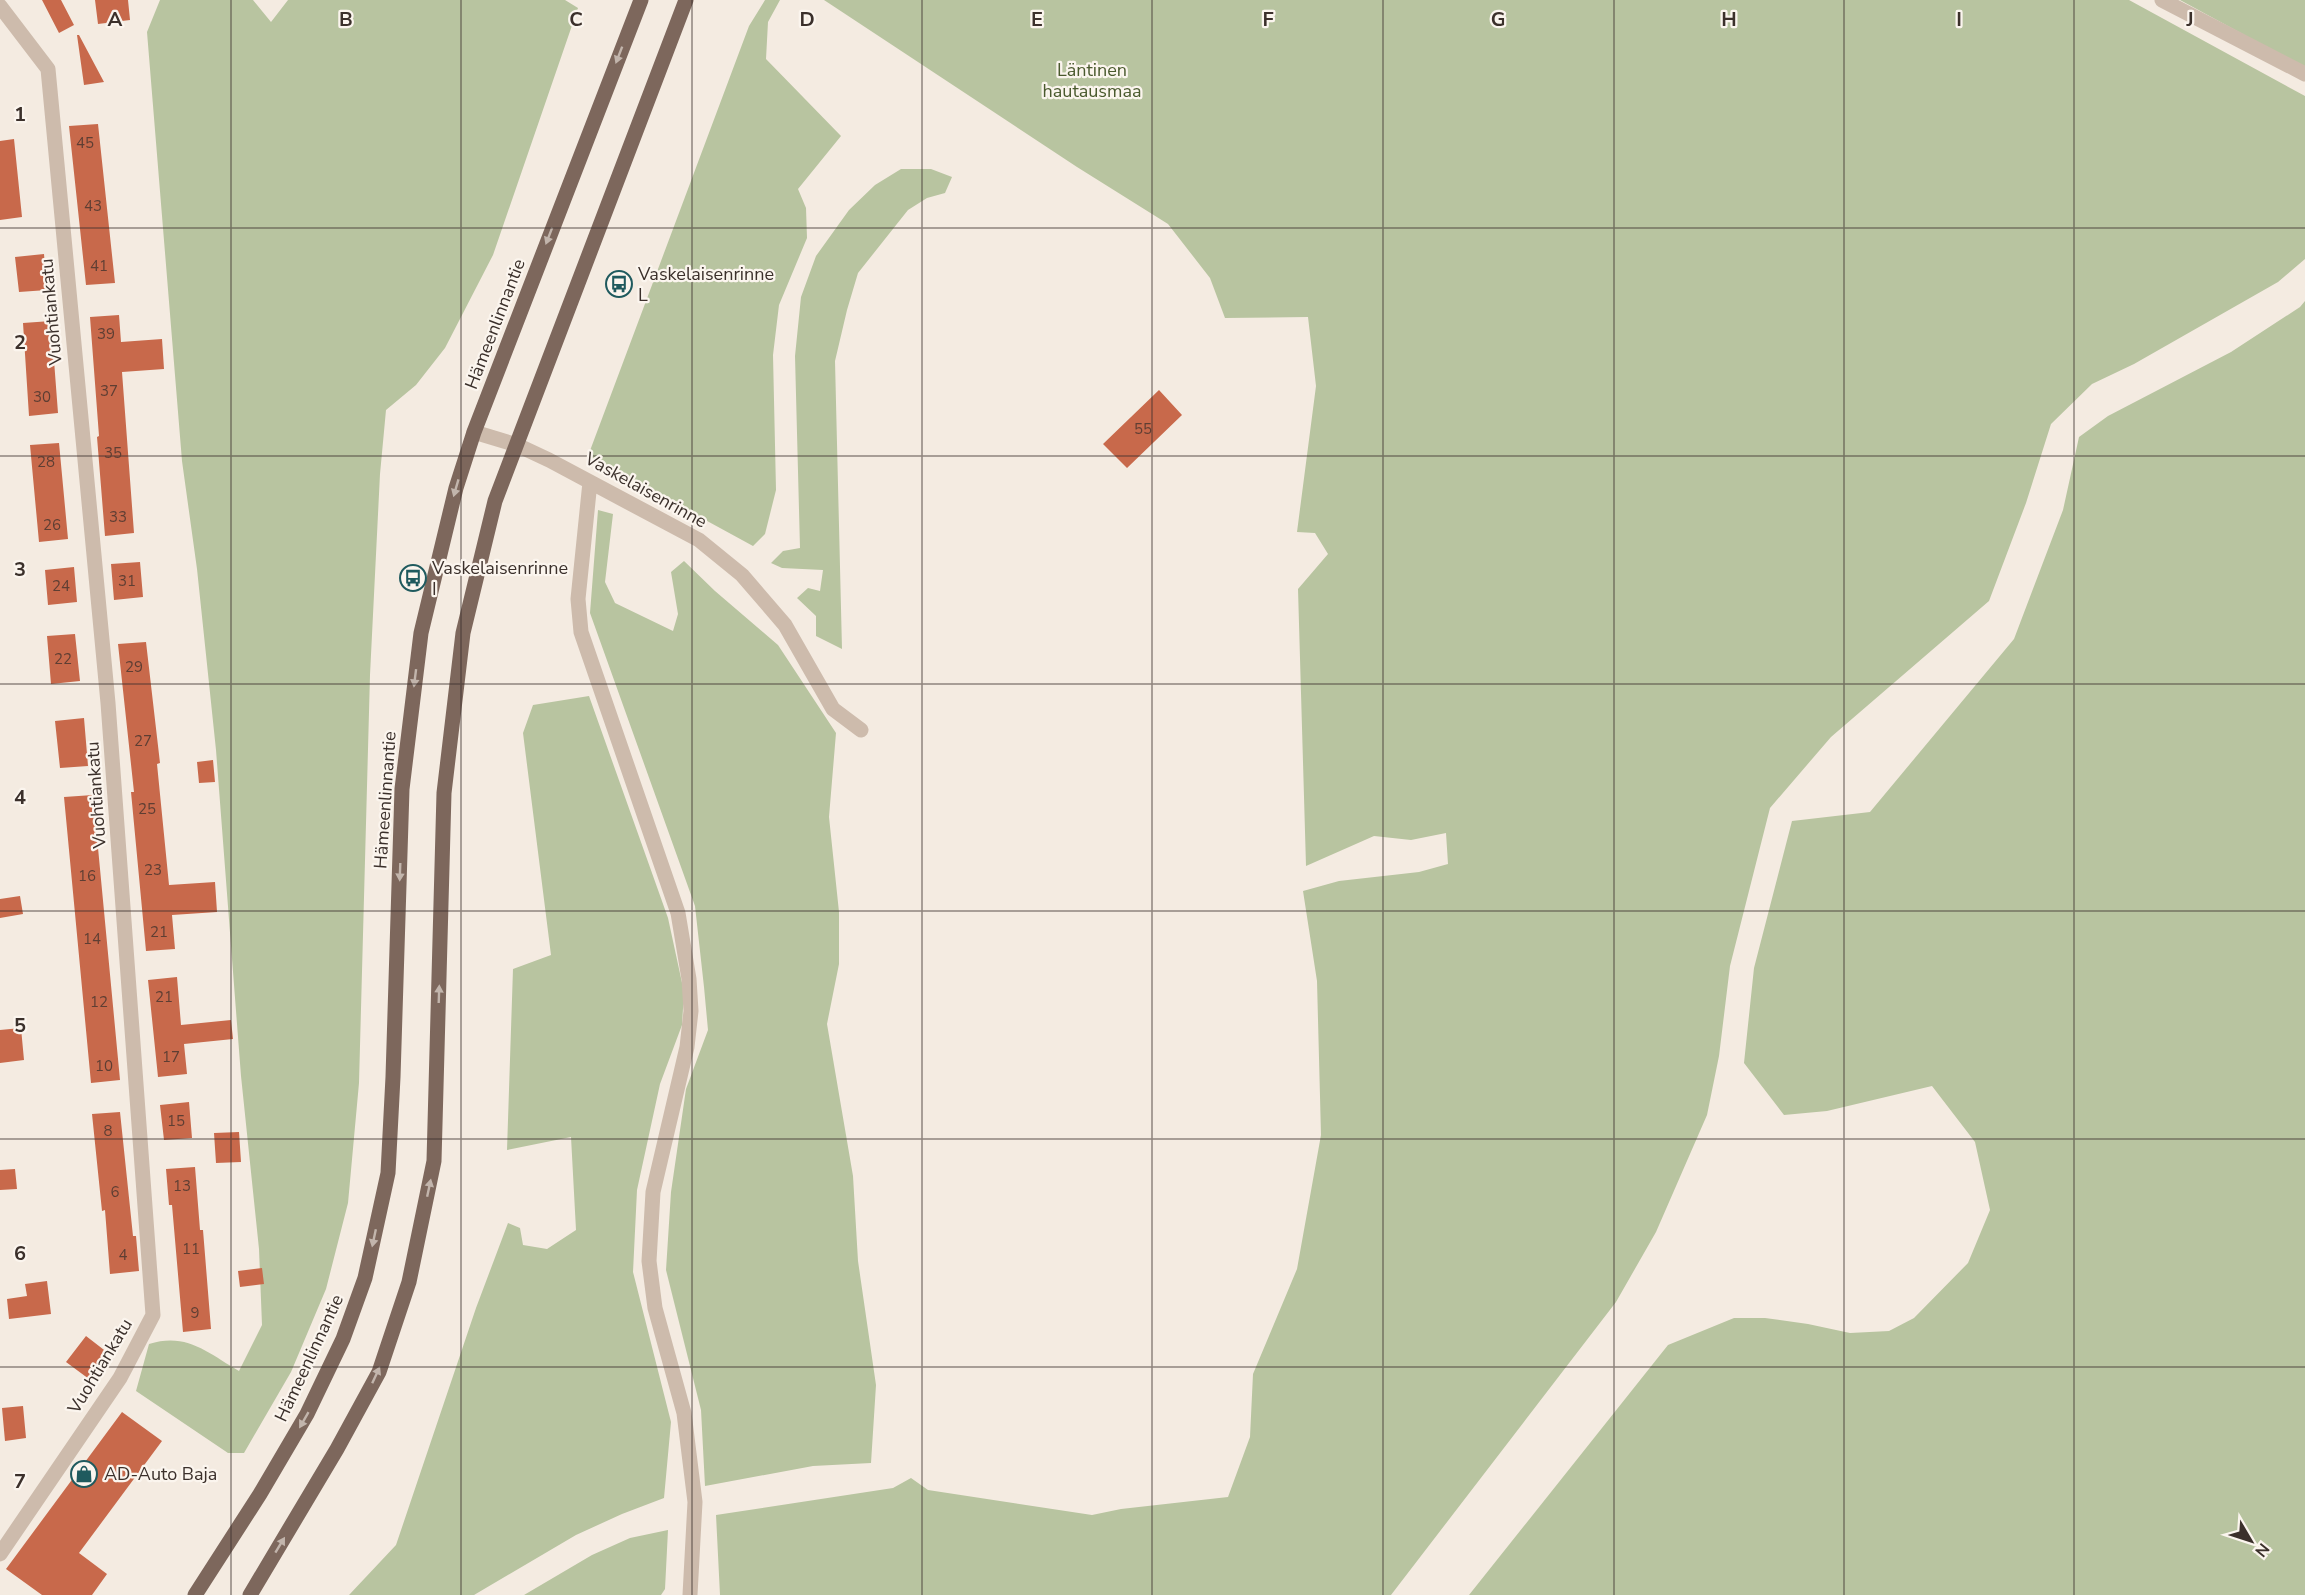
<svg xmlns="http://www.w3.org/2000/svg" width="2305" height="1595" font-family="'Nunito Sans',sans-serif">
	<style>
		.green { fill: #b8c4a0 }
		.building { fill: #c8694b }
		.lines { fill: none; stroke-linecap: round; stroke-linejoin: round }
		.street { stroke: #cdbbac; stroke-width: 15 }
		.primary { stroke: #7d675c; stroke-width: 15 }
		.oneway { fill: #c2b5ac }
		.grid { fill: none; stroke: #3b302b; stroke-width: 1.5; stroke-opacity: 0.55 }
		.labels { text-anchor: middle; stroke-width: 4.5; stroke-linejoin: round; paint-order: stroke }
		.number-label { font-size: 15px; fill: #5e3e33 }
		.park-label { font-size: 18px; fill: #4a5a2e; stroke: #fbf5ee }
		.poi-label { font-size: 18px; fill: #3b302b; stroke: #fbf5ee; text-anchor: start }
		.street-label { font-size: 18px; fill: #3b302b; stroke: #fbf5ee }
		.grid-label { font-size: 20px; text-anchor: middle; font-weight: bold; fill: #3b302b; stroke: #fbf5ee; stroke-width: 4.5; stroke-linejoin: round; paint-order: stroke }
	</style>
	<rect width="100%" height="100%" fill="#f4ebe1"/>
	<path class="green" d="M 160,0 L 253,0 L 271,22 L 288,0 L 565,0 L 578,8 L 493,255 L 445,348 L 416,385 L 386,410 L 380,474 L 370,675 L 359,1083 L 348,1203 L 326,1289 L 291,1372 L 244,1453 L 228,1453 L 136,1391 L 149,1344 C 187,1332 208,1353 239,1371 L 262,1325 L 259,1249 L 241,1076 L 216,750 L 197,569 L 182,461 L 147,32 Z
		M 765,0 L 780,0 L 768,22 L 766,59 L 841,136 L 798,189 L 806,208 L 807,238 L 779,305 L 773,355 L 776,490 L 765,534 L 753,546 L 588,456 L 749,26 Z
		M 824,0 L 2129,0 L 2305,96 L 2305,259 L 2278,282 L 2134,364 L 2092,384 L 2051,424 L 2026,503 L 1989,601 L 1831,737 L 1770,808 L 1730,966 L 1719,1056 L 1707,1115 L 1656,1232 L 1616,1302 L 1391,1595 L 720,1595 L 716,1515 L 893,1488 L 911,1478 L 928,1490 L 1092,1515 L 1121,1509 L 1228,1497 L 1250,1437 L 1253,1374 L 1297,1269 L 1321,1135 L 1317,981 L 1303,891 L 1339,881 L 1419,872 L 1448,864 L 1446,833 L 1411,840 L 1374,836 L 1306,866 L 1298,589 L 1328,554 L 1315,533 L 1297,532 L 1316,386 L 1308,317 L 1225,318 L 1210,278 L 1168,224 L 1077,167 Z
		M 2180,0 L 2305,0 L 2305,68 Z
		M 901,169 L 931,169 L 952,177 L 945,193 L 927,198 L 908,210 L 858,273 L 847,310 L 835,361 L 842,649 L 816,636 L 816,616 L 797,598 L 808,588 L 820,591 L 823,570 L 782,568 L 771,563 L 783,551 L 800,548 L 795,356 L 801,297 L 816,256 L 849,210 L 875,185 Z
		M 2305,301 L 2305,1595 L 1469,1595 L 1668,1345 L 1734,1318 L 1765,1318 L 1808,1324 L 1850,1333 L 1889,1331 L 1914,1318 L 1968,1263 L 1990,1210 L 1975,1142 L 1932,1086 L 1827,1111 L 1784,1115 L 1744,1063 L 1754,968 L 1792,821 L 1870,812 L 2014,639 L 2063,510 L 2079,437 L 2108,416 L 2231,352 L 2300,307 Z
		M 598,510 L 613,514 L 605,582 L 615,603 L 673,631 L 678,614 L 671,572 L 684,561 L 715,591 L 778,645 L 836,733 L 829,817 L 839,912 L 839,964 L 827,1024 L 853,1176 L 858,1261 L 876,1385 L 871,1463 L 813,1466 L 705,1486 L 701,1410 L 666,1270 L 671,1192 L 686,1089 L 708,1030 L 704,987 L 695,906 L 590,613 Z
		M 589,696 L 668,918 L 684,992 L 682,1025 L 660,1084 L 637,1190 L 633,1272 L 671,1422 L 664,1498 L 622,1514 L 576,1535 L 474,1595 L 349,1595 L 396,1545 L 476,1308 L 508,1223 L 520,1228 L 523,1245 L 547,1249 L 576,1230 L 571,1137 L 507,1150 L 513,969 L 551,955 L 523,733 L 533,705 Z
		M 668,1530 L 665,1589 L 661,1595 L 524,1595 L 592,1555 L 630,1538 Z"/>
	<path class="building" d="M 42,0 L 61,0 L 74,25 L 59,33 Z
		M 95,0 L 128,0 L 130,20 L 98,24 Z
		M 77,35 L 79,35 L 104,82 L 84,85 Z
		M 98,124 L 115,283 L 86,285 L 69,126 Z
		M 14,139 L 22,217 L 0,220 L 0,141 Z
		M 44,254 L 47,290 L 19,292 L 15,257 Z
		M 119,315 L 121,342 L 162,339 L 164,369 L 122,372 L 134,533 L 105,536 L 97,437 L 99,436 L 90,317 Z
		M 51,321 L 58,413 L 29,416 L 23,323 Z
		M 1159,390 L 1182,415 L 1127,468 L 1103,444 Z
		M 59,443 L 68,539 L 39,542 L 30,445 Z
		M 140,562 L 143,597 L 114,600 L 111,564 Z
		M 74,567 L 77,602 L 48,605 L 45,570 Z
		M 75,634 L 80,681 L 51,684 L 47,636 Z
		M 146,642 L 160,763 L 157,764 L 169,885 L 215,882 L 217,912 L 172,915 L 175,949 L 146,951 L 131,792 L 134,792 L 118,644 Z
		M 84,718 L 88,766 L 60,768 L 55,721 Z
		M 213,760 L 215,782 L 199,783 L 197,762 Z
		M 93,795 L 120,1080 L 91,1083 L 64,797 Z
		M 20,896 L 23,914 L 0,918 L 0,899 Z
		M 177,977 L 181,1025 L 231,1020 L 233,1039 L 184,1044 L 187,1074 L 158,1077 L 148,980 Z
		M 21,1028 L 24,1060 L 0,1063 L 0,1030 Z
		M 189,1102 L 192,1138 L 164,1140 L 160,1105 Z
		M 120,1112 L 133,1236 L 136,1236 L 139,1271 L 110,1274 L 105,1210 L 102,1211 L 92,1114 Z
		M 239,1132 L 241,1162 L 216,1163 L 214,1133 Z
		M 195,1167 L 200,1230 L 203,1230 L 211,1329 L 183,1332 L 172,1205 L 169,1205 L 166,1169 Z
		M 15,1169 L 17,1189 L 0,1190 L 0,1170 Z
		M 262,1268 L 264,1284 L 240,1287 L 238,1271 Z
		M 47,1281 L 51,1314 L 9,1319 L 7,1299 L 27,1296 L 25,1284 Z
		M 86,1336 L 108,1353 L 89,1379 L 66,1362 Z
		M 23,1406 L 26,1438 L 5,1441 L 2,1408 Z
		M 122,1412 L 162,1441 L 79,1553 L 107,1574 L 92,1595 L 42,1595 L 6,1569 Z"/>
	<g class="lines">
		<path class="street" d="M 2162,0 L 2305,74
			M 0,6 L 48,69 L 108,703 L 153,1315 L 120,1378 L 0,1554
			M 474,432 L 517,445 L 549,460 L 699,540 L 742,575 L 785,625 L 833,709 L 861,730
			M 590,482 L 578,599 L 581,632 L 678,913 L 689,979 L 691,1011 L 687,1047 L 653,1192 L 649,1261 L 655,1308 L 684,1413 L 695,1502 L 690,1595"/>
		<path class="primary" d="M 195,1595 L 260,1494 L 307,1414 L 343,1339 L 365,1278 L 388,1173 L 393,1077 L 402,789 L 421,633 L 456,488 L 474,432 L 641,0
			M 250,1595 L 337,1449 L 379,1372 L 409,1282 L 434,1161 L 444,793 L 463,633 L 495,501 L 686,0"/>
	</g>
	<defs><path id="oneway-solid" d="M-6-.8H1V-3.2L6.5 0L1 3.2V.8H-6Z" transform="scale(1.5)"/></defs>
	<g class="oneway">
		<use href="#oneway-solid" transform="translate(619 55) rotate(111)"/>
		<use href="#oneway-solid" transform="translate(549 236) rotate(111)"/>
		<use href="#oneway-solid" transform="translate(456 488) rotate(106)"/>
		<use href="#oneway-solid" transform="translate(415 678) rotate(97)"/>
		<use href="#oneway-solid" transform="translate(400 872) rotate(92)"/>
		<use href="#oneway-solid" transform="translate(439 994) rotate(-88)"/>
		<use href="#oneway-solid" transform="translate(429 1188) rotate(-78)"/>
		<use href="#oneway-solid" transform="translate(374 1238) rotate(102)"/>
		<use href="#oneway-solid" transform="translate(376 1375) rotate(-65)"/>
		<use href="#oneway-solid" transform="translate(304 1420) rotate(120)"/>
		<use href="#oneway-solid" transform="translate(280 1545) rotate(-59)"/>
	</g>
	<path class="grid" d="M 231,0 L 231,1595M 461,0 L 461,1595M 692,0 L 692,1595M 922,0 L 922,1595M 1152,0 L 1152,1595M 1383,0 L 1383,1595M 1614,0 L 1614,1595M 1844,0 L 1844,1595M 2074,0 L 2074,1595M 0,228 L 2305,228M 0,456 L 2305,456M 0,684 L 2305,684M 0,911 L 2305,911M 0,1139 L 2305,1139M 0,1367 L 2305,1367"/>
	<defs>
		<symbol id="bus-ring" viewBox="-11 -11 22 22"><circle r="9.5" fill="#fbf5ee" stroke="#1f5a5e" stroke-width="1.5"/><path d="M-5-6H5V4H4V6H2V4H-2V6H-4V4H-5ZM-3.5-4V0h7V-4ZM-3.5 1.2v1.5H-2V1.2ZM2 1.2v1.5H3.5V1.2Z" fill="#1f5a5e"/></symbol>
		<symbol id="shop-ring" viewBox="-11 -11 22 22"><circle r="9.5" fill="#fbf5ee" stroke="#1f5a5e" stroke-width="1.5"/><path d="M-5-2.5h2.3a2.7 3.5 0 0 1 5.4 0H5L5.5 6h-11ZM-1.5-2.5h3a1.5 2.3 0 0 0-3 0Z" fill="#1f5a5e"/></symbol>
	</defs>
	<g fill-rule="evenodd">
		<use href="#bus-ring" x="604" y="269" width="30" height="30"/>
		<use href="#bus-ring" x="398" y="563" width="30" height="30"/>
		<use href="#shop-ring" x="69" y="1459" width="30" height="30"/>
	</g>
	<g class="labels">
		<g class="number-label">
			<text x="85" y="148">45</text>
			<text x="93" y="211">43</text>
			<text x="99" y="271">41</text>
			<text x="106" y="339">39</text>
			<text x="109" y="396">37</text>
			<text x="42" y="402">30</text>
			<text x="1143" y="434">55</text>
			<text x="113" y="458">35</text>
			<text x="46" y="467">28</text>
			<text x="118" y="522">33</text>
			<text x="52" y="530">26</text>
			<text x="127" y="586">31</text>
			<text x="61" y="591">24</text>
			<text x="63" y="664">22</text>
			<text x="134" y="672">29</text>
			<text x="143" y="746">27</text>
			<text x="147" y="814">25</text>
			<text x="153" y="875">23</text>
			<text x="87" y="881">16</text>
			<text x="159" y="937">21</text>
			<text x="92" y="944">14</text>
			<text x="164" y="1002">21</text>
			<text x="99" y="1007">12</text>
			<text x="171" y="1062">17</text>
			<text x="104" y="1071">10</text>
			<text x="176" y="1126">15</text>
			<text x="108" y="1136">8</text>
			<text x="182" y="1191">13</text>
			<text x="115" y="1197">6</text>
			<text x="191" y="1254">11</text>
			<text x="123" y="1260">4</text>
			<text x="195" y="1318">9</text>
		</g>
		<g class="park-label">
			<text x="1092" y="76">Läntinen<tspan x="1092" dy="21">hautausmaa</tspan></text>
		</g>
		<g class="poi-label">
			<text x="638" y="280">Vaskelaisenrinne<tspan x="638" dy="21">L</tspan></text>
			<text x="432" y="574">Vaskelaisenrinne<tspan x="432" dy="21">I</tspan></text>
			<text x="104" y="1480">AD-Auto Baja</text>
		</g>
		<g class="street-label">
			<text transform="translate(51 312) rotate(-95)" y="6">Vuohtiankatu</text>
			<text transform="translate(495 324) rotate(-69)" y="6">Hämeenlinnantie</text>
			<text transform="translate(646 490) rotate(29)" y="6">Vaskelaisenrinne</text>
			<text transform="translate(96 795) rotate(-94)" y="6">Vuohtiankatu</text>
			<text transform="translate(385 800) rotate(-86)" y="6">Hämeenlinnantie</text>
			<text transform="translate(309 1358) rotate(-65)" y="6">Hämeenlinnantie</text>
			<text transform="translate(100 1366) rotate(-59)" y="6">Vuohtiankatu</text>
		</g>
	</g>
	<g class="grid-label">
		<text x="115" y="26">A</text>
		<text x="346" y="26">B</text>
		<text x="576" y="26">C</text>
		<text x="807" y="26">D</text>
		<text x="1037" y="26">E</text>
		<text x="1268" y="26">F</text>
		<text x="1498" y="26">G</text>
		<text x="1729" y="26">H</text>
		<text x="1959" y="26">I</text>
		<text x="2190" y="26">J</text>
		<text x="20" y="121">1</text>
		<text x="20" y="349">2</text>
		<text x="20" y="576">3</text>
		<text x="20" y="804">4</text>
		<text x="20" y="1032">5</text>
		<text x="20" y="1260">6</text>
		<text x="20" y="1488">7</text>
	</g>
	<g transform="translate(2251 1541) rotate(129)" stroke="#fbf5ee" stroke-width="4.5" paint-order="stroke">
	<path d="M0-4.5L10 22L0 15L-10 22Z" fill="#3b302b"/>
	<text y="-9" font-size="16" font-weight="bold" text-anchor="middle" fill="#3b302b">N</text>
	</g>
</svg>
